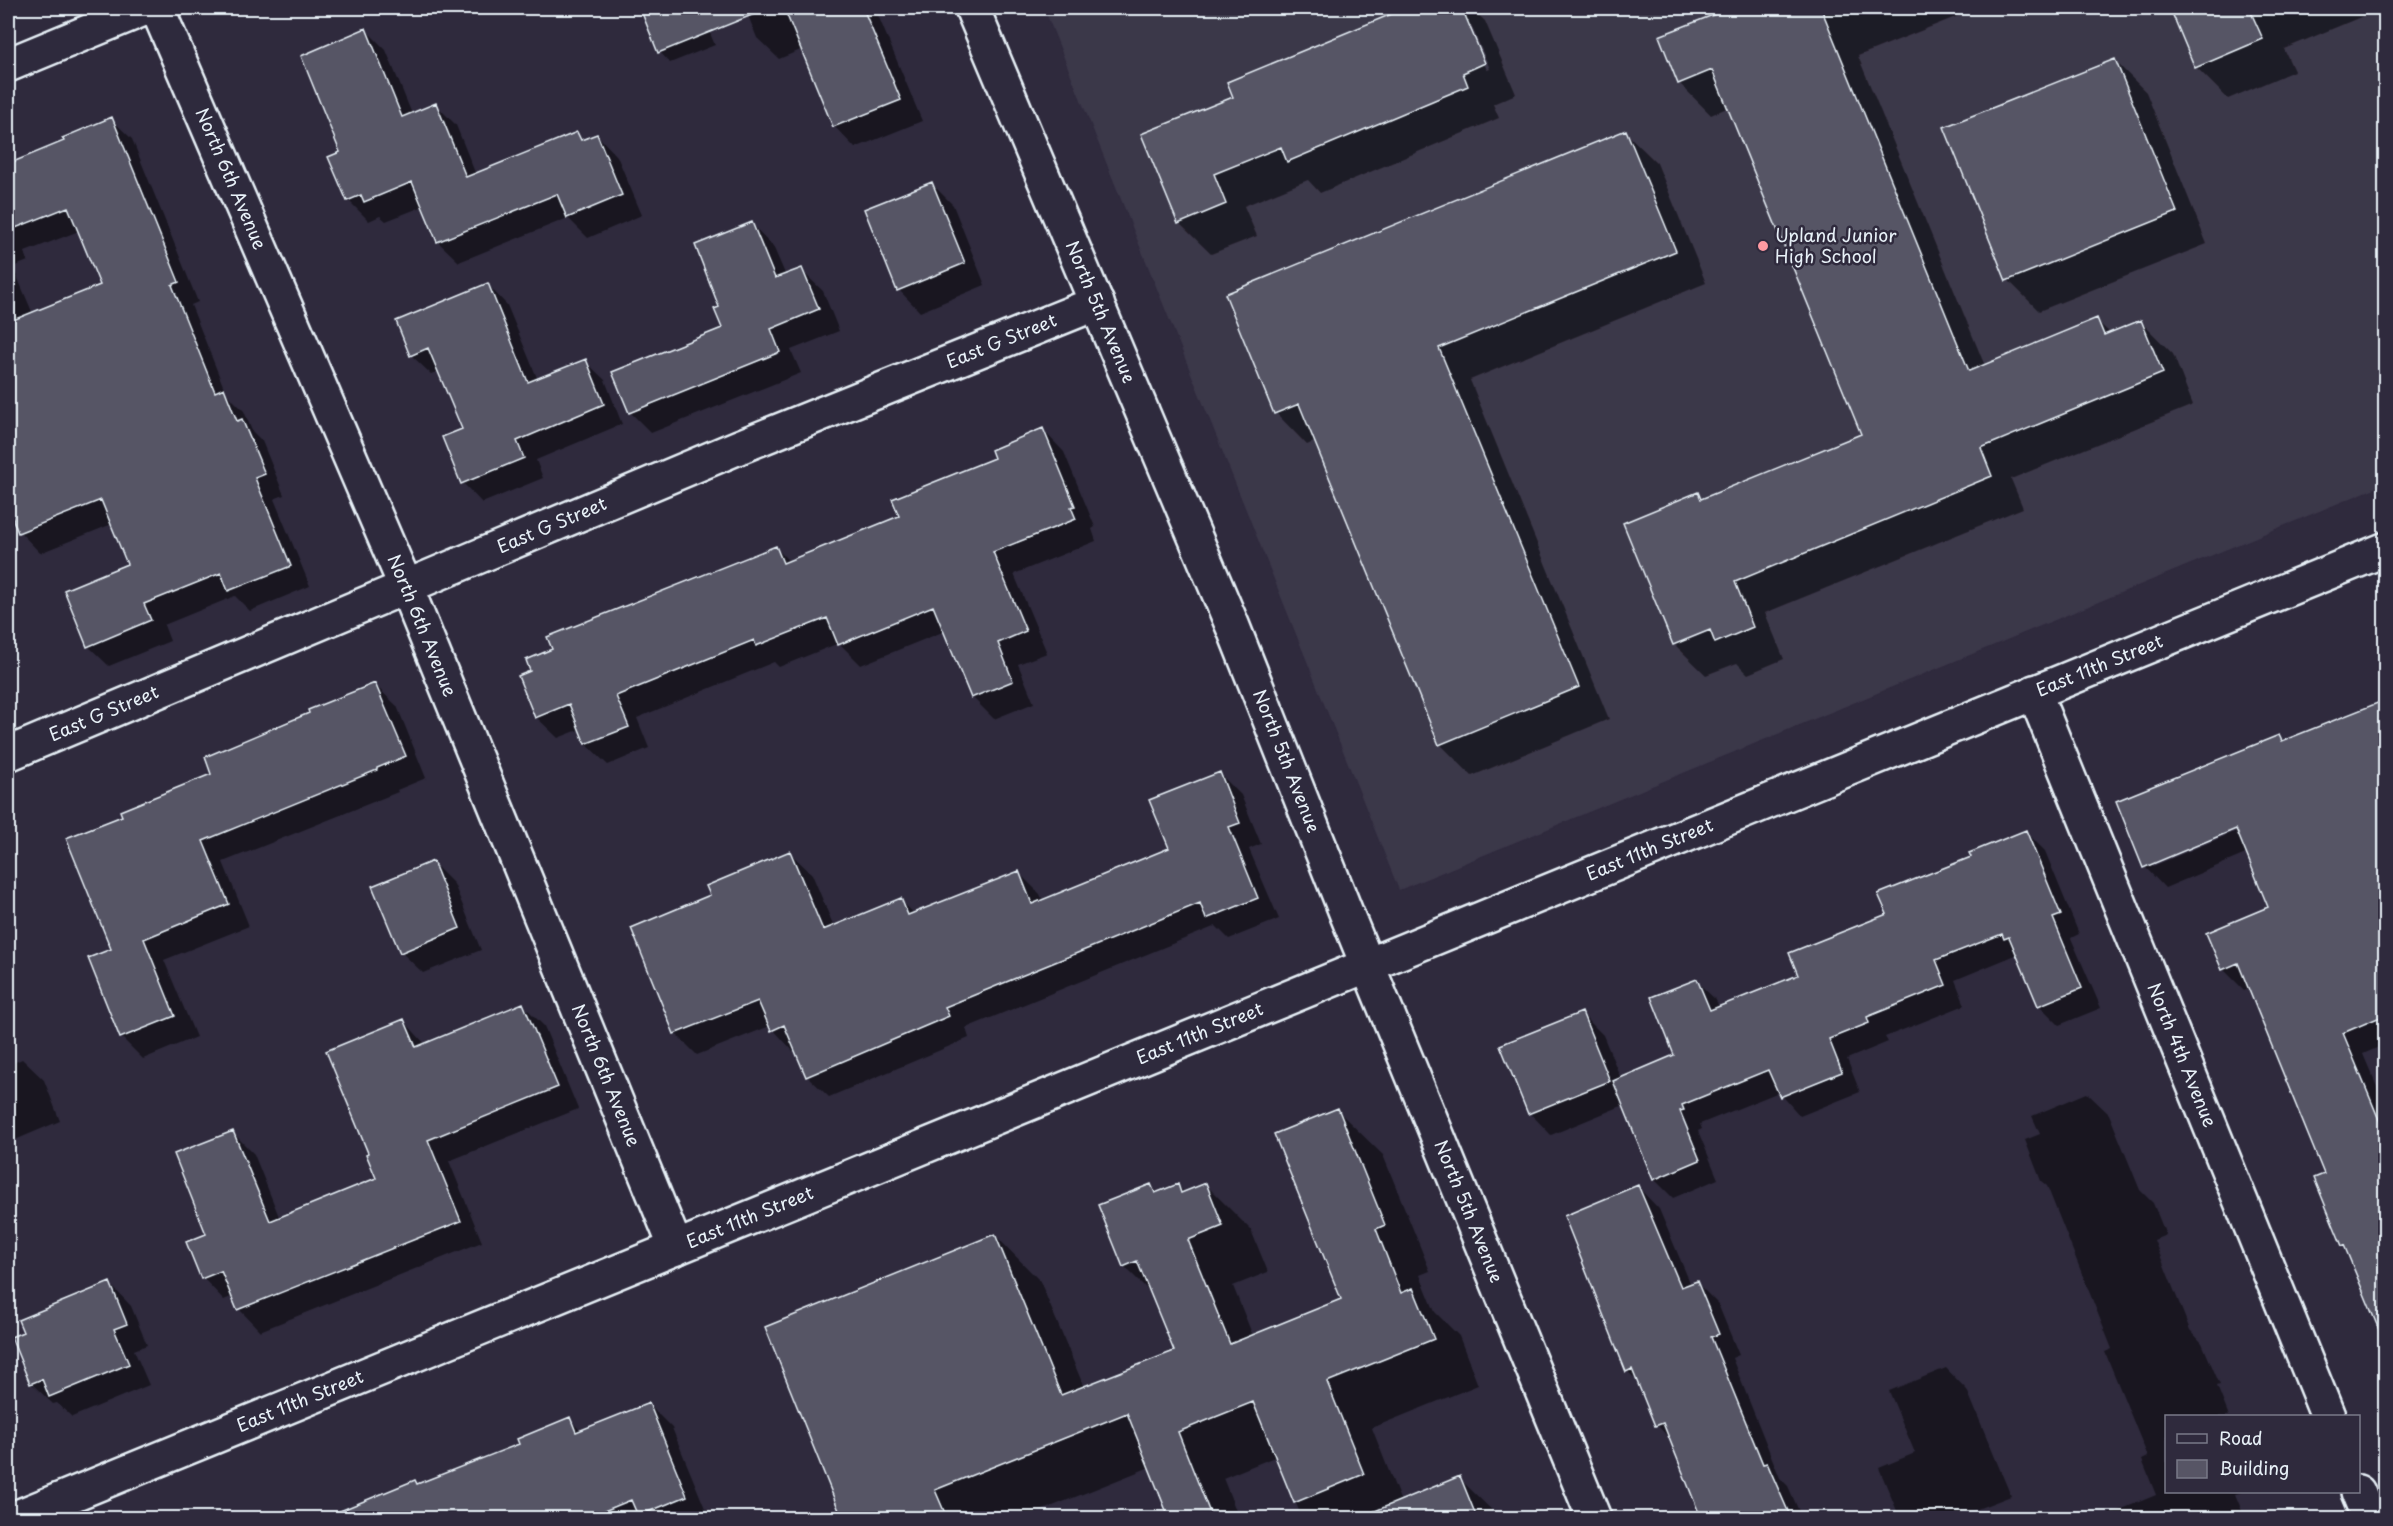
<svg xmlns="http://www.w3.org/2000/svg" width="2393" height="1526" font-family="'Playpen Sans',sans-serif">
	<style>
		.built { fill: #3b3749 }
		.shadow { fill: #0007; fill-rule: evenodd }
		.building { fill: #575565; stroke: #e8f1f8; stroke-width: 1.5 }
		.lines { fill: none; stroke-linecap: round; stroke-linejoin: round }
		.minor-casing { stroke: #e8f1f8; stroke-width: 38 }
		.tertiary-casing { stroke: #e8f1f8; stroke-width: 38 }
		.minor { stroke: #2f2a3d; stroke-width: 33 }
		.tertiary { stroke: #2f2a3d; stroke-width: 33 }
		.poi-dot { fill: #ff9aa2; stroke: #2f2a3d; stroke-width: 2 }
		.labels { text-anchor: middle; stroke-width: 5; stroke-linejoin: round; paint-order: stroke }
		.street-label { font-size: 18px; fill: #e8f1f8; stroke: #2f2a3d }
		.poi-label { font-size: 18px; fill: #e8f1f8; stroke: #2f2a3d; text-anchor: start }
	</style>
	<rect width="100%" height="100%" fill="#2f2a3d"/>
	<filter id="ink" filterUnits="userSpaceOnUse"><feTurbulence type="fractalNoise" baseFrequency=".0167" numOctaves="2"/><feDisplacementMap in="SourceGraphic" scale="12" xChannelSelector="R" yChannelSelector="G"/><feConvolveMatrix kernelMatrix="1 2 1 2 8 2 1 2 1" color-interpolation-filters="sRGB"/></filter>
	<g filter="url(#ink)">
		<path class="built" d="M 1044,8 L 2385,8 L 2385,484 L 1399,890 Z"/>
		<path class="shadow" d="M 641,8 L 699,8 L 715,45 L 670,63 L 660,52 Z
			M 745,8 L 875,8 L 922,121 L 855,148 L 834,126 L 803,49 L 779,59 L 757,38 Z
			M 1410,8 L 1471,8 L 1485,21 L 1516,94 L 1493,104 L 1499,118 L 1320,193 L 1308,180 L 1244,206 L 1257,236 L 1211,254 L 1179,223 L 1235,98 L 1229,83 ZM 1468,25 L 1471,25 L 1490,69 L 1487,70 Z
			M 1735,8 L 1978,8 L 1858,56 L 1985,366 L 2096,320 L 2111,334 L 2141,322 L 2173,354 L 2193,405 L 2011,479 L 2023,508 L 1765,613 L 1784,659 L 1748,674 L 1737,663 L 1706,675 L 1674,644 L 1698,494 L 1704,500 L 1863,435 L 1729,107 L 1711,115 L 1679,83 L 1661,37 ZM 1716,626 L 1717,628 L 1688,640 L 1688,637 Z
			M 2172,8 L 2380,8 L 2380,9 L 2284,49 L 2294,71 L 2228,99 L 2196,67 Z
			M 366,30 L 386,50 L 412,114 L 436,105 L 456,125 L 476,175 L 577,134 L 584,141 L 597,135 L 617,156 L 642,215 L 588,238 L 568,218 L 459,262 L 438,242 L 424,206 L 386,221 L 380,216 L 369,221 L 348,200 L 342,153 Z
			M 2114,60 L 2146,92 L 2207,244 L 2039,311 L 2008,280 Z
			M 111,119 L 132,139 L 198,302 L 191,305 L 226,393 L 244,411 L 252,431 L 262,441 L 284,495 L 274,499 L 310,586 L 250,611 L 235,596 L 164,625 L 170,641 L 109,666 L 88,646 L 129,565 L 112,524 L 40,553 L 20,532 L 8,503 L 8,416 L 20,411 L 8,381 L 8,166 L 66,142 ZM 79,231 L 102,286 L 33,314 L 13,267 L 28,261 L 25,252 Z
			M 1625,132 L 1657,163 L 1706,283 L 1470,380 L 1609,719 L 1472,776 L 1440,744 L 1316,441 L 1307,445 L 1276,413 Z
			M 931,183 L 953,205 L 985,285 L 920,312 L 899,290 L 866,210 Z
			M 752,224 L 773,246 L 786,276 L 801,270 L 823,291 L 839,331 L 791,350 L 801,373 L 651,433 L 630,412 L 723,329 L 721,307 Z
			M 488,285 L 507,305 L 538,380 L 585,361 L 605,380 L 622,424 L 536,460 L 543,478 L 482,503 L 463,483 L 444,438 L 464,429 L 439,371 L 431,374 L 411,355 Z
			M 1043,430 L 1064,452 L 1095,527 L 1092,529 L 1096,541 L 1014,574 L 1047,653 L 1018,664 L 1034,703 L 994,719 L 972,697 L 945,631 L 861,665 L 839,643 L 779,667 L 774,662 L 637,718 L 649,748 L 608,765 L 586,744 L 581,729 L 558,738 L 536,717 L 776,548 L 790,562 L 901,517 Z
			M 2386,678 L 2386,695 L 2380,681 Z
			M 375,685 L 397,706 L 426,778 L 397,790 L 398,792 L 223,862 L 249,926 L 164,960 L 196,1037 L 143,1059 L 121,1037 L 113,950 L 124,817 L 213,775 Z
			M 2386,701 L 2386,1044 L 2363,1054 L 2386,1108 L 2386,1342 L 2349,1250 L 2343,1245 L 2326,1175 L 2250,987 L 2244,990 L 2223,969 L 2270,907 L 2248,853 L 2165,888 L 2145,867 L 2118,802 L 2279,736 L 2285,742 ZM 2243,825 L 2244,828 L 2153,866 L 2153,863 Z
			M 1220,774 L 1241,795 L 1261,844 L 1249,849 L 1279,919 L 1229,939 L 1216,926 L 966,1028 L 969,1038 L 829,1097 L 807,1076 L 796,1050 L 793,1051 L 770,1026 L 697,1055 L 676,1034 L 633,929 L 712,896 L 790,853 L 812,874 L 834,927 L 900,900 L 915,914 L 1018,872 L 1040,894 L 1043,901 L 1171,849 Z
			M 2026,832 L 2045,851 L 2079,934 L 2071,938 L 2101,1008 L 2059,1025 L 2039,1005 L 2018,954 L 1955,980 L 1965,1005 L 1885,1037 L 1888,1042 L 1847,1059 L 1860,1092 L 1800,1116 L 1779,1092 L 1700,1124 L 1702,1129 L 1698,1131 L 1718,1179 L 1673,1198 L 1654,1179 L 1624,1105 L 1551,1135 L 1530,1113 L 1581,1013 L 1603,1035 L 1621,1079 L 1676,1055 L 1696,981 L 1716,1000 L 1719,1008 L 1800,975 L 1972,858 Z
			M 433,863 L 454,884 L 481,950 L 423,973 L 401,952 Z
			M 523,1005 L 544,1026 L 578,1109 L 449,1161 L 482,1242 L 260,1331 L 239,1309 L 233,1296 L 224,1300 L 203,1278 L 208,1235 L 232,1132 L 254,1154 L 280,1219 L 378,1179 L 404,1021 L 426,1045 Z
			M 22,1059 L 44,1080 L 60,1121 L 8,1143 L 8,1060 L 11,1064 Z
			M 2087,1093 L 2109,1114 L 2140,1190 L 2153,1203 L 2166,1235 L 2154,1240 L 2190,1330 L 2202,1343 L 2220,1385 L 2217,1386 L 2229,1416 L 2166,1416 L 2166,1492 L 2242,1492 L 2235,1494 L 2245,1518 L 2100,1518 L 2156,1495 L 2142,1460 L 2148,1457 L 2105,1352 L 2112,1349 L 2047,1186 L 2041,1181 L 2025,1140 L 2040,1134 L 2032,1116 Z
			M 1337,1110 L 1383,1155 L 1430,1271 L 1420,1275 L 1435,1312 L 1459,1336 L 1478,1385 L 1372,1428 L 1401,1502 L 1459,1478 L 1500,1518 L 1302,1518 L 1277,1456 L 1223,1478 L 1239,1518 L 1171,1518 L 1150,1467 L 1023,1518 L 844,1518 L 767,1328 L 995,1235 L 1040,1281 L 1084,1387 L 1176,1352 L 1153,1295 L 1124,1266 L 1151,1186 L 1158,1193 L 1177,1185 L 1185,1193 L 1205,1184 L 1251,1230 L 1268,1272 L 1233,1286 L 1253,1336 L 1343,1300 Z
			M 1638,1187 L 1659,1209 L 1691,1285 L 1697,1283 L 1718,1304 L 1739,1355 L 1732,1358 L 1780,1478 L 1788,1486 L 1802,1518 L 1700,1518 L 1671,1440 L 1657,1425 L 1640,1383 L 1627,1371 Z
			M 110,1284 L 131,1306 L 147,1345 L 134,1350 L 149,1385 L 72,1417 L 57,1403 L 53,1404 L 31,1383 Z
			M 1946,1368 L 1967,1390 L 2011,1496 L 1954,1518 L 1904,1518 L 1897,1511 L 1879,1468 L 1915,1453 L 1889,1391 Z
			M 649,1405 L 672,1428 L 709,1518 L 323,1518 L 415,1481 L 419,1485 L 521,1444 L 569,1419 L 582,1432 Z
			M 298,1513 L 304,1518 L 286,1518 Z"/>
		<path class="building" d="M 640,8 L 767,8 L 767,9 L 658,53 Z
			M 784,8 L 863,8 L 901,100 L 833,127 Z
			M 1406,8 L 1462,8 L 1485,63 L 1463,73 L 1468,86 L 1287,162 L 1281,147 L 1214,174 L 1226,204 L 1178,224 L 1141,134 L 1233,97 L 1227,82 Z
			M 1731,8 L 1821,8 L 1969,371 L 2097,318 L 2104,335 L 2141,320 L 2163,373 L 1981,448 L 1992,476 L 1735,582 L 1753,627 L 1715,643 L 1710,630 L 1673,645 L 1623,523 L 1698,492 L 1701,499 L 1861,434 L 1712,70 L 1678,84 L 1659,36 Z
			M 2170,8 L 2249,8 L 2263,39 L 2195,68 Z
			M 366,28 L 402,117 L 436,103 L 466,177 L 577,132 L 581,140 L 597,134 L 622,195 L 567,218 L 557,194 L 437,242 L 412,182 L 364,202 L 361,195 L 347,201 L 328,157 L 340,152 L 301,56 Z
			M 2115,59 L 2177,212 L 2006,281 L 1944,127 Z
			M 112,117 L 179,282 L 172,285 L 215,392 L 224,388 L 237,421 L 242,419 L 265,474 L 255,478 L 291,566 L 228,591 L 221,573 L 144,604 L 151,620 L 87,647 L 64,590 L 127,564 L 101,500 L 18,533 L 8,506 L 8,322 L 100,285 L 68,207 L 8,231 L 8,164 L 64,141 L 62,138 Z
			M 1626,130 L 1676,251 L 1439,348 L 1579,687 L 1439,745 L 1299,404 L 1274,414 L 1225,294 Z
			M 932,182 L 965,263 L 897,291 L 864,209 Z
			M 752,222 L 775,278 L 802,268 L 819,309 L 771,329 L 780,352 L 629,413 L 612,372 L 722,328 L 714,309 L 719,307 L 695,245 Z
			M 488,283 L 528,382 L 586,359 L 604,404 L 517,441 L 524,458 L 461,484 L 442,437 L 462,429 L 428,348 L 410,356 L 396,321 Z
			M 1043,428 L 1075,506 L 1071,507 L 1076,519 L 993,552 L 1026,631 L 998,643 L 1013,681 L 971,698 L 933,606 L 838,645 L 827,618 L 756,646 L 754,640 L 616,696 L 629,727 L 585,744 L 569,704 L 535,718 L 518,676 L 530,671 L 526,660 L 552,649 L 547,637 L 776,546 L 783,563 L 899,516 L 892,499 L 994,458 L 991,450 Z
			M 375,683 L 406,756 L 377,768 L 377,770 L 203,841 L 229,904 L 144,939 L 175,1016 L 120,1038 L 88,958 L 111,949 L 66,838 L 122,816 L 120,811 L 211,774 L 205,757 L 309,713 L 308,710 Z
			M 2385,700 L 2385,1015 L 2343,1033 L 2385,1134 L 2384,1342 L 2344,1245 L 2342,1246 L 2314,1178 L 2324,1174 L 2238,963 L 2222,970 L 2206,933 L 2268,907 L 2236,829 L 2143,868 L 2116,801 L 2279,735 L 2282,741 Z
			M 1220,772 L 1240,823 L 1229,827 L 1258,898 L 1206,919 L 1200,903 L 945,1007 L 949,1016 L 806,1077 L 784,1025 L 771,1031 L 758,1001 L 674,1034 L 631,928 L 710,895 L 706,886 L 790,851 L 823,930 L 901,898 L 908,915 L 1019,871 L 1032,904 L 1169,848 L 1149,800 Z
			M 2026,830 L 2061,915 L 2053,918 L 2082,988 L 2038,1006 L 2009,937 L 2004,939 L 2002,934 L 1936,960 L 1946,985 L 1867,1017 L 1869,1023 L 1829,1039 L 1842,1072 L 1780,1097 L 1768,1070 L 1682,1105 L 1684,1110 L 1680,1111 L 1700,1160 L 1653,1180 L 1613,1081 L 1674,1055 L 1651,997 L 1697,979 L 1710,1010 L 1798,975 L 1789,953 L 1887,914 L 1878,894 L 1971,857 L 1969,853 Z
			M 433,861 L 460,928 L 400,953 L 372,886 Z
			M 523,1003 L 558,1087 L 428,1140 L 461,1221 L 237,1310 L 221,1271 L 201,1279 L 186,1242 L 206,1234 L 174,1154 L 233,1131 L 270,1221 L 376,1178 L 366,1154 L 368,1153 L 326,1051 L 404,1019 L 416,1047 Z
			M 1582,1012 L 1610,1081 L 1528,1114 L 1500,1045 Z
			M 1338,1108 L 1385,1225 L 1376,1229 L 1401,1293 L 1413,1288 L 1434,1339 L 1327,1382 L 1364,1474 L 1294,1503 L 1253,1402 L 1178,1432 L 1212,1518 L 1169,1518 L 1127,1413 L 935,1490 L 947,1518 L 842,1518 L 765,1327 L 995,1234 L 1061,1395 L 1174,1351 L 1137,1261 L 1123,1267 L 1098,1205 L 1151,1184 L 1155,1193 L 1178,1184 L 1181,1193 L 1206,1183 L 1223,1226 L 1188,1240 L 1230,1344 L 1341,1299 L 1274,1134 Z
			M 1638,1185 L 1681,1287 L 1697,1281 L 1719,1334 L 1711,1337 L 1763,1464 L 1767,1463 L 1791,1518 L 1701,1518 L 1663,1423 L 1655,1426 L 1632,1369 L 1626,1372 L 1564,1216 Z
			M 110,1282 L 127,1324 L 114,1329 L 129,1364 L 49,1397 L 42,1379 L 30,1384 L 11,1337 L 23,1332 L 18,1320 Z
			M 649,1403 L 687,1496 L 638,1516 L 631,1500 L 587,1518 L 323,1518 L 415,1480 L 417,1484 L 519,1444 L 517,1439 L 570,1417 L 576,1432 Z
			M 1460,1476 L 1477,1518 L 1358,1518 Z"/>
		<g class="lines">
			<defs>
				<g id="minor">
					<path id="s1" d="M 157,8 L 406,587 L 676,1248"/>
					<path id="s2" d="M 972,8 L 1233,627 L 1347,915 L 1594,1518"/>
					<path d="M 8,65 L 146,8"/>
					<path id="s3" d="M 2034,692 L 2328,1416"/>
					<path id="s4" d="M 8,754 L 739,447 L 1097,303"/>
					<path d="M 2358,1492 L 2369,1518"/>
				</g>
				<g id="tertiary">
					<path id="s5" d="M 15,1518 L 2386,549"/>
				</g>
			</defs>
			<use href="#minor" class="minor-casing"/>
			<use href="#tertiary" class="tertiary-casing"/>
			<use href="#minor" class="minor"/>
			<use href="#tertiary" class="tertiary"/>
		</g>
	</g>
	<circle class="poi-dot" cx="1763" cy="246" r="6"/>
	<g class="labels">
		<g class="street-label">
			<text dy="6" stroke="none"><textPath href="#s1" startOffset="186">North 6th Avenue</textPath></text>
			<text dy="6" stroke="none"><textPath href="#s2" startOffset="330">North 5th Avenue</textPath></text>
			<text dy="6" stroke="none"><textPath href="#s4" startOffset="1076">East G Street</textPath></text>
			<text dy="6" stroke="none"><textPath href="#s4" startOffset="590">East G Street</textPath></text>
			<text dy="6" stroke="none"><textPath href="#s1" startOffset="672">North 6th Avenue</textPath></text>
			<text dy="6" stroke="none"><textPath href="#s5" startOffset="2252">East 11th Street</textPath></text>
			<text dy="6" stroke="none"><textPath href="#s4" startOffset="104">East G Street</textPath></text>
			<text dy="6" stroke="none"><textPath href="#s2" startOffset="816">North 5th Avenue</textPath></text>
			<text dy="6" stroke="none"><textPath href="#s5" startOffset="1766">East 11th Street</textPath></text>
			<text dy="6" stroke="none"><textPath href="#s5" startOffset="1280">East 11th Street</textPath></text>
			<text dy="6" stroke="none"><textPath href="#s3" startOffset="392">North 4th Avenue</textPath></text>
			<text dy="6" stroke="none"><textPath href="#s1" startOffset="1158">North 6th Avenue</textPath></text>
			<text dy="6" stroke="none"><textPath href="#s2" startOffset="1302">North 5th Avenue</textPath></text>
			<text dy="6" stroke="none"><textPath href="#s5" startOffset="794">East 11th Street</textPath></text>
			<text dy="6" stroke="none"><textPath href="#s5" startOffset="308">East 11th Street</textPath></text>
		</g>
		<g class="poi-label">
			<text x="1775" y="242">Upland Junior<tspan x="1775" dy="21">High School</tspan></text>
		</g>
	</g>
	<rect width="2393" height="1526" fill="none" stroke="#2f2a3d" stroke-width="30"/>
	<rect x="15" y="15" width="2363" height="1496" fill="none" stroke="#e8f1f8" stroke-width="2" filter="url(#ink)"/>
	<rect x="2165" y="1415" width="195" height="78" fill="#2f2a3d" stroke="#797a88" stroke-width="1.5"/>
	<rect x="2177" y="1434" width="30" height="9" fill="#2f2a3d" stroke="#797a88" stroke-width="1.5"/>
	<text x="2219" y="1445" font-size="18" fill="#e8f1f8">Road</text>
	<rect x="2177" y="1460" width="30" height="18" fill="#575565" stroke="#797a88" stroke-width="1.5"/>
	<text x="2219" y="1475" font-size="18" fill="#e8f1f8">Building</text>
</svg>
